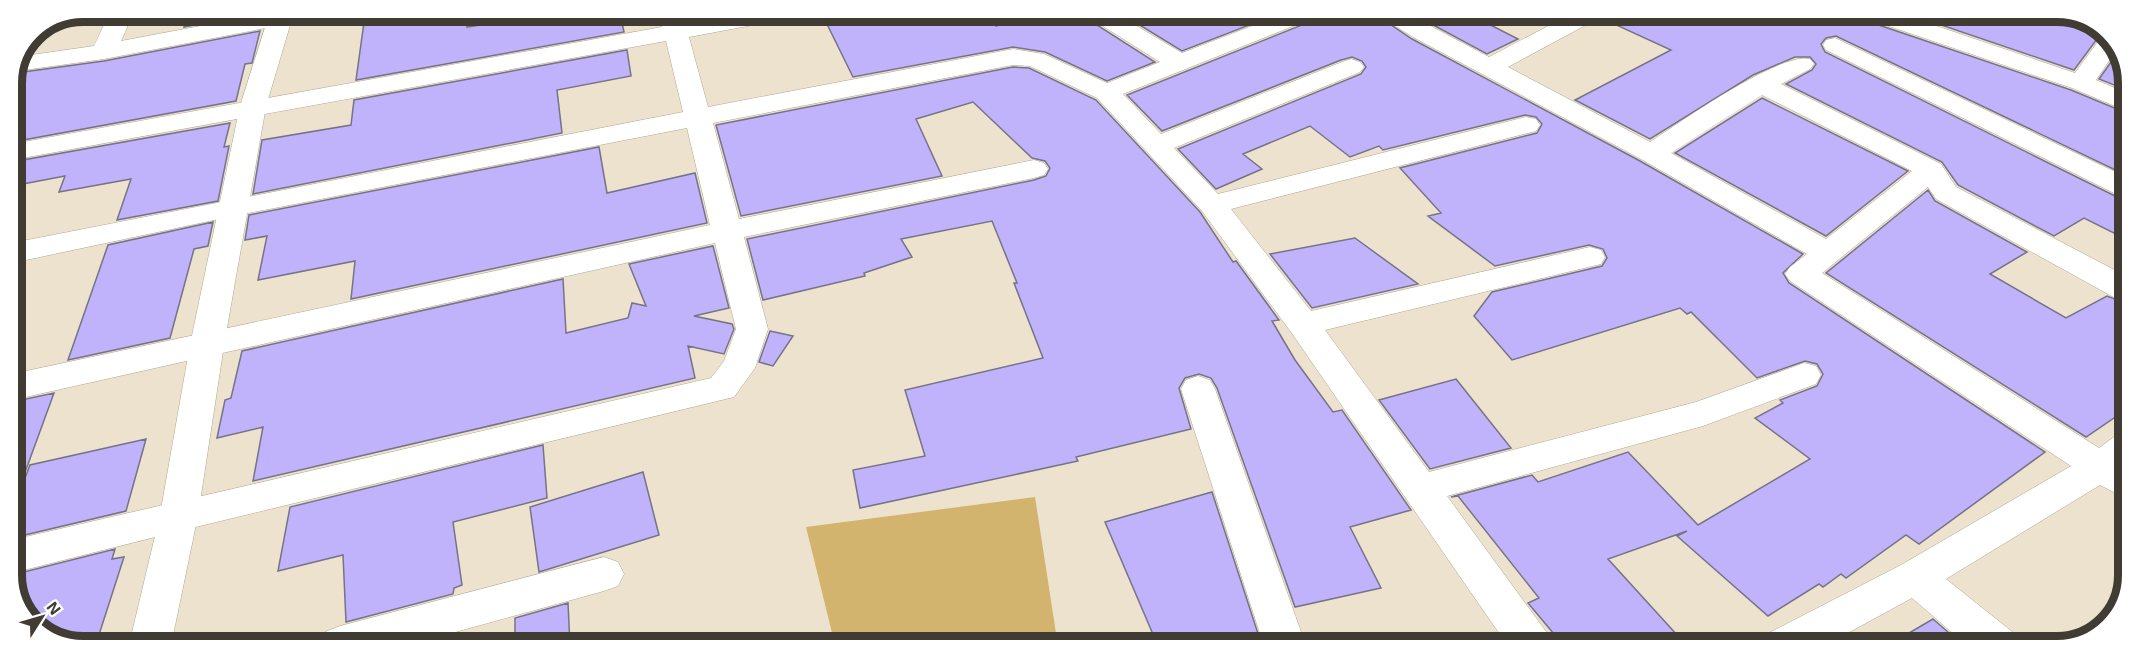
<svg xmlns="http://www.w3.org/2000/svg" width="2141" height="659" font-family="'Exo 2',sans-serif">
	<style>
		.green { fill: #d3b46e }
		.building { fill: #c0b3fb; stroke: #767387; stroke-width: 1.5 }
		.lines { fill: none; stroke-linecap: round; stroke-linejoin: round }
		.minor-casing { stroke: #b0a792; stroke-width: 1 }
		.tertiary-casing { stroke: #b0a792; stroke-width: 1 }
		.minor { fill: #fff; fill-rule: evenodd }
		.tertiary { fill: #fff; fill-rule: evenodd }
		.rim { fill: none; stroke: #403c33; stroke-width: 8 }
	</style>
	<rect width="100%" height="100%" fill="#ece2cd"/>
	<path class="green" d="M 1035,497 L 1058,646 L 835,645 L 806,527 Z"/>
	<path class="building" d="M 189,12 L 261,12 L 184,27 Z
		M 383,12 L 467,12 L 467,27 L 556,13 L 620,13 L 624,32 L 356,80 L 365,15 Z
		M 851,13 L 988,13 L 996,26 L 1033,13 L 1084,13 L 1089,20 L 1155,62 L 1107,81 L 1045,52 L 1013,47 L 853,77 L 824,18 Z
		M 1120,13 L 1278,14 L 1182,51 Z
		M 1317,14 L 1375,14 L 1412,39 L 1640,161 L 1803,254 L 1783,273 L 1789,283 L 2045,452 L 1919,544 L 1906,535 L 1846,578 L 1841,574 L 1823,587 L 1819,584 L 1768,616 L 1677,536 L 1687,531 L 1608,559 L 1688,647 L 1564,646 L 1528,603 L 1539,598 L 1458,496 L 1451,497 L 1532,475 L 1538,482 L 1628,452 L 1698,525 L 1810,459 L 1755,418 L 1783,403 L 1780,400 L 1817,386 L 1823,374 L 1817,364 L 1805,361 L 1757,378 L 1691,312 L 1687,314 L 1680,308 L 1512,360 L 1474,316 L 1492,292 L 1602,266 L 1607,258 L 1603,249 L 1589,245 L 1495,266 L 1428,216 L 1441,213 L 1400,168 L 1537,133 L 1542,124 L 1536,117 L 1525,115 L 1383,150 L 1379,146 L 1350,157 L 1310,126 L 1243,154 L 1262,169 L 1216,189 L 1178,149 L 1361,74 L 1366,67 L 1362,61 L 1352,57 L 1341,60 L 1162,131 L 1127,95 L 1312,21 Z
		M 1438,14 L 1469,14 L 1518,39 L 1487,54 L 1424,20 Z
		M 1603,14 L 1862,14 L 1867,21 L 2071,90 L 2129,114 L 2128,176 L 1836,36 L 1826,38 L 1821,44 L 1825,52 L 2117,197 L 2128,200 L 2128,240 L 2084,218 L 2054,236 L 1958,185 L 1942,162 L 1786,84 L 1812,70 L 1816,64 L 1810,57 L 1795,57 L 1753,75 L 1650,139 L 1575,100 L 1671,50 L 1601,18 Z
		M 1909,14 L 2076,15 L 2103,31 L 2074,70 Z
		M 260,31 L 252,63 L 245,64 L 236,101 L 12,142 L 12,84 L 16,73 L 104,61 Z
		M 627,50 L 631,76 L 557,90 L 562,133 L 253,194 L 262,140 L 351,125 L 354,100 Z
		M 2118,52 L 2129,79 L 2129,91 L 2099,79 Z
		M 1013,67 L 1029,68 L 1096,100 L 1200,212 L 1233,262 L 1236,261 L 1279,320 L 1272,321 L 1295,360 L 1333,412 L 1342,410 L 1411,510 L 1350,527 L 1381,588 L 1295,607 L 1217,388 L 1211,378 L 1199,374 L 1185,378 L 1179,388 L 1191,429 L 1076,457 L 1078,461 L 860,508 L 853,470 L 925,456 L 905,390 L 1043,358 L 1014,283 L 1017,283 L 992,221 L 901,239 L 912,257 L 864,273 L 865,276 L 763,300 L 747,239 L 1034,180 L 1046,176 L 1050,168 L 1045,161 L 1032,158 L 973,102 L 916,119 L 942,176 L 741,216 L 716,125 Z
		M 1762,98 L 1908,171 L 1826,236 L 1675,153 Z
		M 230,123 L 224,147 L 229,146 L 218,201 L 117,220 L 131,179 L 59,192 L 65,176 L 12,186 L 12,162 Z
		M 599,147 L 607,193 L 695,173 L 707,223 L 351,299 L 355,261 L 258,280 L 267,236 L 245,240 L 249,215 Z
		M 1928,190 L 1935,201 L 2027,252 L 1990,274 L 2066,318 L 2107,296 L 2128,304 L 2127,409 L 2086,437 L 1826,273 Z
		M 213,222 L 208,246 L 194,249 L 170,338 L 68,360 L 108,245 Z
		M 1355,238 L 1418,284 L 1312,308 L 1270,254 Z
		M 713,246 L 729,308 L 694,316 L 732,324 L 734,329 L 724,354 L 688,346 L 695,378 L 253,481 L 263,427 L 217,438 L 225,400 L 231,398 L 242,351 L 563,279 L 566,333 L 628,318 L 632,303 L 646,306 L 629,264 Z
		M 770,331 L 793,336 L 773,366 L 759,362 Z
		M 1456,379 L 1511,448 L 1430,469 L 1379,400 Z
		M 54,393 L 16,497 L 12,497 L 12,402 Z
		M 146,439 L 126,511 L 12,538 L 12,512 L 30,465 Z
		M 543,445 L 547,498 L 453,522 L 462,585 L 454,588 L 453,594 L 346,622 L 343,555 L 278,571 L 290,507 Z
		M 643,472 L 659,535 L 539,572 L 530,507 Z
		M 1212,492 L 1262,646 L 1158,646 L 1105,522 Z
		M 115,549 L 112,559 L 124,557 L 96,644 L 65,644 L 27,619 L 12,575 Z
		M 568,603 L 570,645 L 515,645 L 515,618 Z
		M 1933,619 L 1965,647 L 1885,647 Z"/>
	<g class="lines">
		<defs>
			<path id="minor" d="M 110,12 L 134,12 L 121,41 L 274,12 L 325,12 L 321,17 L 313,19 L 104,59 L 17,71 L 24,56 L 94,46 Z
				M 659,13 L 683,13 L 686,23 L 741,13 L 792,13 L 788,18 L 780,20 L 689,37 L 708,107 L 1013,49 L 1044,54 L 1107,83 L 1160,62 L 1090,18 L 1086,13 L 1115,13 L 1182,53 L 1283,14 L 1315,14 L 1311,19 L 1123,94 L 1161,134 L 1342,62 L 1351,59 L 1360,62 L 1364,67 L 1360,72 L 1174,148 L 1218,194 L 1526,117 L 1536,119 L 1540,125 L 1536,131 L 1231,209 L 1311,311 L 1590,247 L 1601,250 L 1605,257 L 1601,264 L 1325,330 L 1429,472 L 1696,402 L 1804,363 L 1816,366 L 1821,375 L 1816,384 L 1703,426 L 1447,496 L 1547,633 L 1553,646 L 1508,646 L 1291,332 L 1202,211 L 1097,98 L 1030,66 L 1013,65 L 713,123 L 739,219 L 1034,160 L 1044,163 L 1048,169 L 1044,175 L 1034,178 L 744,237 L 768,329 L 755,368 L 734,397 L 179,531 L 12,573 L 12,540 L 711,378 L 724,361 L 736,329 L 715,243 L 12,400 L 12,374 L 710,225 L 687,128 L 233,216 L 12,263 L 12,243 L 683,112 L 666,41 L 12,160 L 12,144 L 662,27 Z
				M 1380,14 L 1408,14 L 1489,57 L 1571,14 L 1601,14 L 1597,19 L 1508,67 L 1650,142 C 1679,123 1781,51 1810,59 L 1814,64 L 1810,69 L 1781,84 L 1941,164 L 1956,187 L 2128,277 L 2128,302 L 2117,299 L 1936,199 L 1928,187 L 1822,273 L 2099,448 L 2114,437 L 2127,433 L 2127,499 L 2100,485 L 1946,579 L 2015,634 L 2021,647 L 1969,647 L 1912,598 L 1822,647 L 1761,647 L 1767,634 L 1901,565 L 2071,466 L 1790,281 L 1785,274 L 1790,267 L 1807,254 L 1641,159 L 1413,37 L 1384,19 ZM 1762,95 L 1912,171 L 1826,239 L 1671,153 Z
				M 1864,14 L 1901,14 L 2075,73 L 2105,32 L 2111,37 L 2117,49 L 2096,80 L 2129,94 L 2129,112 L 2072,88 L 1868,19 Z
				M 1835,38 L 2128,178 L 2128,198 L 2118,195 L 1826,50 L 1823,45 L 1826,40 Z
				M 1198,376 L 1210,380 L 1215,389 L 1306,646 L 1264,646 L 1181,389 L 1186,380 Z
				M 604,557 L 618,562 L 624,574 L 618,586 L 604,591 L 408,645 L 319,645 L 325,632 L 340,626 Z"/>
			<path id="tertiary" d="M 270,12 L 294,12 L 266,106 L 224,345 L 198,515 L 171,645 L 129,645 L 160,515 L 190,345 L 240,106 Z"/>
		</defs>
		<use href="#minor" class="minor-casing"/>
		<use href="#tertiary" class="tertiary-casing"/>
		<use href="#minor" class="minor"/>
		<use href="#tertiary" class="tertiary"/>
	</g>
	<path d="M0 0H2141V659H0ZM83 22H2057A61 61 0 0 1 2118 83V575A61 61 0 0 1 2057 636H83A61 61 0 0 1 22 575V83A61 61 0 0 1 83 22Z" fill="#fff" fill-rule="evenodd"/>
	<path class="rim" d="M83 22H2057A61 61 0 0 1 2118 83V575A61 61 0 0 1 2057 636H83A61 61 0 0 1 22 575V83A61 61 0 0 1 83 22Z"/>
	<g transform="translate(42 617) rotate(53)" stroke="#ffffff" stroke-width="4.5" paint-order="stroke">
	<path d="M0-4.5L10 22L0 15L-10 22Z" fill="#403c33"/>
	<text y="-9" font-size="16" font-weight="bold" text-anchor="middle" fill="#403c33">N</text>
	</g>
</svg>
